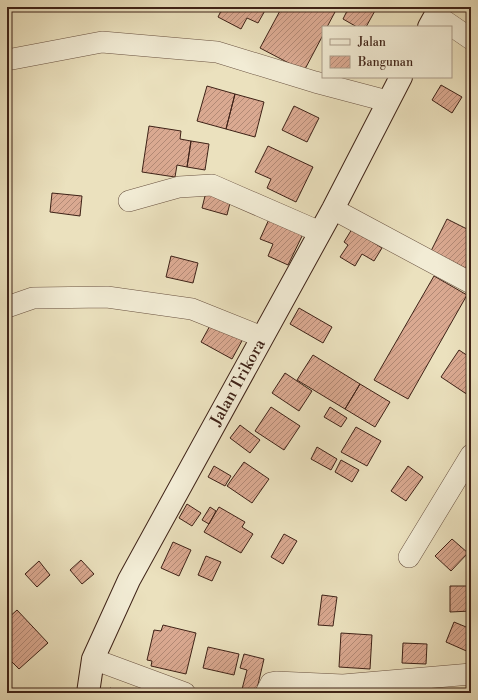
<svg xmlns="http://www.w3.org/2000/svg" width="478" height="700" font-family="'Libre Bodoni',serif">
	<style>
		.building { fill: url(#building-hatch); stroke: #3e2217 }
		.lines { fill: none; stroke-linecap: round; stroke-linejoin: round }
		.street-casing { stroke: #695241; stroke-width: 22 }
		.secondary-casing { stroke: #3e2217; stroke-width: 24 }
		.street { stroke: #f2ecd5; stroke-width: 21 }
		.secondary { stroke: #f2ecd5; stroke-width: 22 }
		.labels { text-anchor: middle; stroke-width: 4; stroke-linejoin: round; paint-order: stroke }
		.street-label { font-size: 16px; fill: #3e2217; stroke: #f2ecd5 }
	</style>
	<defs>
		<pattern id="building-hatch" width="6" height="6" patternUnits="userSpaceOnUse"><rect width="6" height="6" fill="#daa991"/><path d="M-1 1l2-2M0 6l6-6M5 7l2-2" fill="none" stroke="#b28975"/></pattern>
	</defs>
	<rect width="100%" height="100%" fill="#ebe1be"/>
	<filter id="stains"><feTurbulence type="fractalNoise" baseFrequency=".005" numOctaves="4"/><feColorMatrix values="0 0 0 0 .2 0 0 0 0 .09 0 0 0 0 .02 0 0 0 .5 -.17"/></filter>
	<radialGradient id="worn" r=".72"><stop offset=".6" stop-color="#630" stop-opacity="0"/><stop offset="1" stop-color="#630" stop-opacity=".3"/></radialGradient>
	<path class="building" d="M 223,7 L 267,7 L 258,23 L 247,18 L 241,29 L 218,17 Z
		M 282,7 L 325,7 L 335,12 L 327,27 L 323,27 L 323,35 L 304,71 L 260,48 Z
		M 349,7 L 377,7 L 366,27 L 357,27 L 343,19 Z
		M 441,85 L 462,97 L 452,113 L 432,100 Z
		M 207,86 L 235,94 L 226,129 L 197,121 Z
		M 235,94 L 264,102 L 255,137 L 226,129 Z
		M 294,106 L 319,118 L 307,142 L 282,130 Z
		M 149,126 L 181,131 L 180,139 L 191,141 L 187,167 L 177,165 L 175,177 L 142,172 Z
		M 191,141 L 209,144 L 205,170 L 187,167 Z
		M 268,146 L 313,167 L 296,202 L 267,188 L 271,179 L 255,172 Z
		M 207,188 L 232,195 L 227,215 L 202,208 Z
		M 52,193 L 82,196 L 80,216 L 50,212 Z
		M 270,217 L 304,232 L 288,265 L 268,256 L 273,244 L 260,239 Z
		M 447,219 L 471,231 L 471,271 L 431,251 Z
		M 352,229 L 382,248 L 374,261 L 362,254 L 355,266 L 340,257 L 348,245 L 344,242 Z
		M 171,256 L 198,263 L 193,283 L 166,277 Z
		M 434,276 L 467,295 L 408,399 L 374,380 Z
		M 299,308 L 332,327 L 323,343 L 290,324 Z
		M 212,322 L 243,339 L 232,359 L 201,342 Z
		M 459,350 L 471,358 L 471,391 L 468,395 L 441,377 Z
		M 313,355 L 360,384 L 345,409 L 297,380 Z
		M 285,373 L 312,391 L 299,411 L 272,393 Z
		M 360,384 L 390,402 L 375,427 L 345,409 Z
		M 271,407 L 300,426 L 284,450 L 255,431 Z
		M 330,407 L 347,418 L 341,427 L 324,417 Z
		M 240,425 L 260,440 L 250,453 L 230,438 Z
		M 356,427 L 381,441 L 367,466 L 341,452 Z
		M 317,447 L 337,459 L 331,470 L 311,459 Z
		M 341,460 L 359,470 L 352,482 L 335,472 Z
		M 244,462 L 269,479 L 252,503 L 227,486 Z
		M 214,466 L 231,476 L 225,486 L 208,477 Z
		M 408,466 L 423,477 L 406,501 L 391,491 Z
		M 187,504 L 201,513 L 192,526 L 179,518 Z
		M 210,507 L 216,511 L 209,524 L 202,520 Z
		M 219,507 L 245,522 L 242,527 L 253,534 L 241,553 L 204,532 Z
		M 284,534 L 297,541 L 283,564 L 271,557 Z
		M 452,539 L 468,553 L 451,571 L 435,556 Z
		M 173,542 L 191,550 L 179,576 L 161,568 Z
		M 206,556 L 221,562 L 212,581 L 198,575 Z
		M 81,560 L 94,574 L 82,584 L 70,570 Z
		M 39,561 L 50,575 L 37,587 L 25,574 Z
		M 450,586 L 471,586 L 471,611 L 450,612 Z
		M 322,595 L 337,597 L 333,626 L 318,625 Z
		M 17,610 L 48,643 L 19,669 L 7,657 L 7,619 Z
		M 454,622 L 471,629 L 471,653 L 446,642 Z
		M 163,625 L 196,633 L 186,674 L 151,666 L 152,661 L 147,660 L 154,630 L 161,631 Z
		M 341,633 L 372,635 L 370,669 L 339,667 Z
		M 403,643 L 427,644 L 426,664 L 402,663 Z
		M 208,647 L 239,654 L 234,675 L 203,668 Z
		M 244,654 L 264,659 L 256,693 L 241,693 L 247,670 L 240,668 Z
		M 110,688 L 124,693 L 108,693 Z"/>
	<g class="lines">
		<defs>
			<path id="street" d="M 436,15 L 471,39
				M 7,60 L 102,42 L 217,52 L 315,82 L 387,101
				M 129,201 L 179,187 L 212,185 L 320,232
				M 333,209 L 471,283
				M 7,307 L 33,298 L 107,297 L 192,309 L 262,337
				M 409,557 L 471,455
				M 93,659 L 185,693
				M 266,693 L 271,683 L 276,682 L 343,685 L 471,674"/>
			<path id="secondary" d="M 429,27 L 440,7
				M 88,693 L 93,659 L 129,580 L 333,209 L 401,77"/>
		</defs>
		<use href="#street" class="street-casing"/>
		<use href="#secondary" class="secondary-casing"/>
		<use href="#street" class="street"/>
		<use href="#secondary" class="secondary"/>
	</g>
	<g class="labels">
		<g class="street-label">
			<text transform="translate(237 382) rotate(-61)" y="6">Jalan Trikora</text>
		</g>
	</g>
	<rect width="478" height="700" fill="none" stroke="#ebe1be" stroke-width="24"/>
	<rect x="8" y="8" width="462" height="684" fill="none" stroke="#3e2217" stroke-width="2"/>
	<rect x="12" y="12" width="454" height="676" fill="none" stroke="#3e2217"/>
	<rect x="322" y="26" width="130" height="52" fill="#f2ecd5" stroke="#aa9b89"/>
	<rect x="330" y="39" width="20" height="6" fill="#f2ecd5" stroke="#aa9b89"/>
	<text x="358" y="46" font-size="12" fill="#3e2217">Jalan</text>
	<rect x="330" y="56" width="20" height="12" fill="url(#building-hatch)" stroke="#aa9b89"/>
	<text x="358" y="66" font-size="12" fill="#3e2217">Bangunan</text>
	<rect width="100%" height="100%" filter="url(#stains)"/>
	<rect width="100%" height="100%" fill="url(#worn)"/>
</svg>
